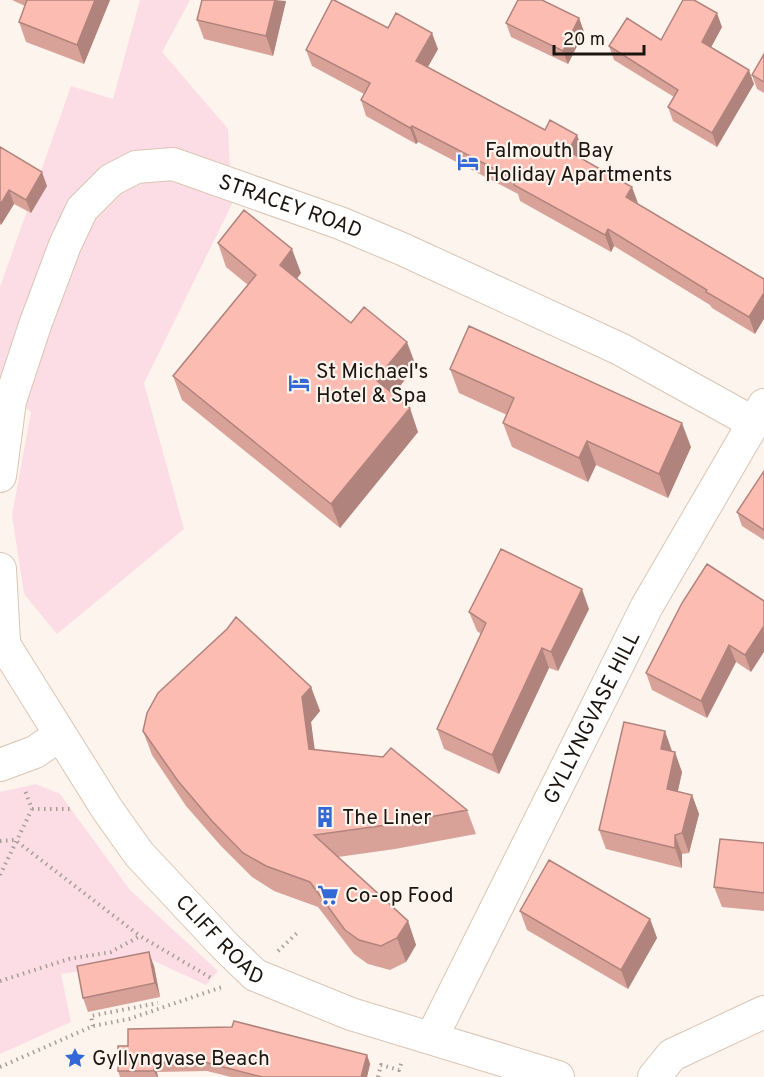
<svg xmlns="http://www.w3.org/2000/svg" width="764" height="1077" font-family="Overpass,sans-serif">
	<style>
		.green { fill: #fcdde6 }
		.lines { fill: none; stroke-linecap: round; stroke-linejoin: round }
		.minor-casing { stroke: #dac5b4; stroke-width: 34 }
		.path { stroke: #a69e97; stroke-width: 4; stroke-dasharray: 1.5 4.5; stroke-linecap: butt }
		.minor { stroke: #fff; stroke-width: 32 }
		.wall { fill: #d9a299 }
		.shaded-wall { fill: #b0847d }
		.building { fill: #fcbcb2; stroke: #b0847d; stroke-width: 1.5 }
		.labels { text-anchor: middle; stroke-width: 4.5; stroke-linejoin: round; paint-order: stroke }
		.poi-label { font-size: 21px; fill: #1c150f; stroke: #fdf4ed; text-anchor: start }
		.street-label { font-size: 21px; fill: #1c150f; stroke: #fdf4ed }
	</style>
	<rect width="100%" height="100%" fill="#fdf4ed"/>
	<path class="green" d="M 140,0 L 190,0 L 162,52 L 228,129 L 232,204 L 144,383 L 184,529 L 57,634 L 24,594 L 12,515 L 31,412 L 0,389 L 0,287 L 71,86 L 113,99 Z
		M 36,784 L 60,794 L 130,890 L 218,971 L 206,985 L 152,960 L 61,974 L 71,1022 L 0,1054 L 0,792 Z"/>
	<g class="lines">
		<defs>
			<g id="minor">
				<path id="s1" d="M 0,476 L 10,401 L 35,325 L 65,245 L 82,209 L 111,180 L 136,167 L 173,164 L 340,223 L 402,249 L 620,349 L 754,423"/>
				<path d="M 0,569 L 4,642"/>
				<path id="s2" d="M 0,638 L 107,809 L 139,854 L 225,946 L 255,975 L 351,1014 L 558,1077"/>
				<path d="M 0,765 L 35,752 L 60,735"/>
				<path id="s3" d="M 432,1037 L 647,606 L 764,405"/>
				<path d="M 654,1077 L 672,1055 L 764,1012"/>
			</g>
		</defs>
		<use href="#minor" class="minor-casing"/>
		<path class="path" d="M 32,809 L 70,809
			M 0,841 L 15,840 L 140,936
			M 0,875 L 32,809 L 24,788
			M 278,951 L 297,933
			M 0,981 L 69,959 L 111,952 L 140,936 L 211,978
			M 93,1026 L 91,1016 L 158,1003
			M 0,1067 L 93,1026 L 129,1019 L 222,987
			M 378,1077 L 381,1065 L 399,1070 L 402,1061"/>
		<use href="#minor" class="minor"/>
	</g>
	<path class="wall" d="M 12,0 L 110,0 L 84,64 L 26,42 L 19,22 L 25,6 Z
		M 286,1 L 273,56 L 204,39 L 197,20 Z
		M 579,18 L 584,32 L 568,64 L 511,37 L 506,23 Z
		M 722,27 L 711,47 L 754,84 L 717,147 L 673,121 L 668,107 L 674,97 L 614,60 L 609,46 L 661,40 Z
		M 388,28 L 438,49 L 428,67 L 583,151 L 580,158 L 638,204 L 764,279 L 755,334 L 712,308 L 710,305 L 614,246 L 611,252 L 520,201 L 518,194 L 418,142 L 416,144 L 366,116 L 361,100 L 364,94 L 312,66 L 306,50 Z
		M 764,54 L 764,93 L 757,89 L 752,75 Z
		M 0,147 L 47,186 L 31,213 L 14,204 L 1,225 L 0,224 Z
		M 218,243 L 301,273 L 297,279 L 351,323 L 416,366 L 393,394 L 418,432 L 340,528 L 182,400 L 173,376 L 248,285 L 226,267 Z
		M 450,369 L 691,447 L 668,498 L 596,465 L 588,482 L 512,447 L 503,423 L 507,415 L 459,393 Z
		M 764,471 L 764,540 L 742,526 L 737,512 Z
		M 764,601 L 751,672 L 736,662 L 707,718 L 652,690 L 646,673 Z
		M 589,609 L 558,671 L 549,668 L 499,774 L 444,749 L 437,729 L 481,634 L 477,631 L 469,612 Z
		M 311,687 L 320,711 L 311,722 L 314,750 L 467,810 L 476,834 L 395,849 L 338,857 L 408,921 L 416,945 L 406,962 L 390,970 L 368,964 L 354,954 L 318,907 L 274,891 L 252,877 L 221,846 L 186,806 L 152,755 L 143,731 Z
		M 672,751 L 682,772 L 678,791 L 692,795 L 699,814 L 689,853 L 682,854 L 682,868 L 606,849 L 599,830 Z
		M 764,843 L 764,911 L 722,907 L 714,887 Z
		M 520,911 L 650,919 L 657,938 L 628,989 L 527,930 Z
		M 154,966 L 160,997 L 88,1012 L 83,998 Z
		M 118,1046 L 367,1055 L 370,1064 L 367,1077 L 231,1077 L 207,1071 L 157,1072 L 158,1077 L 120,1077 L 118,1071 Z"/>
	<path class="shaded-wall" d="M 95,0 L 110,0 L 84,64 L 77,45 Z
		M 275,0 L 286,1 L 273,56 L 266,36 Z
		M 717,13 L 722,27 L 707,55 L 702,42 Z
		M 579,18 L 584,32 L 568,64 L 563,51 Z
		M 432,33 L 438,49 L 422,77 L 416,61 Z
		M 749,70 L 754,84 L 717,147 L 712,133 Z
		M 412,126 L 418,142 L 416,144 L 410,128 Z
		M 577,135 L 583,151 L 574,167 L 568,151 Z
		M 42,172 L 47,186 L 31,213 L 26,200 Z
		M 632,187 L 638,203 L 626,197 Z
		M 9,190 L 14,204 L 1,225 L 0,221 L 0,205 Z
		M 608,229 L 614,246 L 611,252 L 605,235 Z
		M 292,249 L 301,273 L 289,289 L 280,265 Z
		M 764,293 L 764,319 L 755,334 L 749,317 Z
		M 407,342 L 416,366 L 385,405 L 376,380 Z
		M 410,408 L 418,432 L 340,528 L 331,504 Z
		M 682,423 L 691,447 L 668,498 L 659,474 Z
		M 587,441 L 596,465 L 588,482 L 579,458 Z
		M 582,589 L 589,609 L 558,671 L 551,652 Z
		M 764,626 L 764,652 L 751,672 L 745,655 Z
		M 729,645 L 736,662 L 707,718 L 701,701 Z
		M 542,648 L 549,668 L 499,774 L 492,755 Z
		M 311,687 L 320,711 L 311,722 L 318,773 L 309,749 L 302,697 Z
		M 665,731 L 672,751 L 668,768 L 661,749 Z
		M 675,752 L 682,772 L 674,808 L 667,789 Z
		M 692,795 L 699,814 L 689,853 L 682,833 Z
		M 675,835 L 682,854 L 682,868 L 675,848 Z
		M 650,919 L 657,938 L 628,989 L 621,970 Z
		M 408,921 L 416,945 L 406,962 L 397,938 Z
		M 149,952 L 154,966 L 160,997 L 155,983 Z
		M 367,1055 L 370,1064 L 367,1077 L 361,1077 Z
		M 154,1063 L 157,1072 L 158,1077 L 157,1077 L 154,1071 Z"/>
	<path class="building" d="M 27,0 L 95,0 L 77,45 L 19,22 Z
		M 202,0 L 275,0 L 266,36 L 197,20 Z
		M 332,0 L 334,0 L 388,28 L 396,13 L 432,33 L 416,61 L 545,130 L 550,120 L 577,135 L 568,151 L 632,187 L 626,197 L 764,279 L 764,293 L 749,317 L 706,292 L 707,290 L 608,229 L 605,235 L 514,185 L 516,180 L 412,126 L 410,128 L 361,100 L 370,83 L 306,50 Z
		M 518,0 L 542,0 L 579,18 L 563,51 L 506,23 Z
		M 683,0 L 694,0 L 717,13 L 702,42 L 749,70 L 712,133 L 668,107 L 678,90 L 609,46 L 627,18 L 661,40 Z
		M 764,54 L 764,82 L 752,75 Z
		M 0,147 L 42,172 L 26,200 L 9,190 L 0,205 Z
		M 244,210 L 292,249 L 280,265 L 351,323 L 364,307 L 407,342 L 376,380 L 410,408 L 331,504 L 173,376 L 256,275 L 218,243 Z
		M 469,326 L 682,423 L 659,474 L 587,441 L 579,458 L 503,423 L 514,398 L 450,369 Z
		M 764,471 L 764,530 L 737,512 Z
		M 501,549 L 582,589 L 551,652 L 542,648 L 492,755 L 437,729 L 486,623 L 469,612 Z
		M 707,564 L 764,601 L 764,626 L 745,655 L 729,645 L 701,701 L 646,673 L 682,603 Z
		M 236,617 L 311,687 L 302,697 L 309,749 L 383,757 L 391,748 L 467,810 L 387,825 L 314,835 L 408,921 L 397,938 L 381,946 L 359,940 L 345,930 L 310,882 L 266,866 L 243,853 L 212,821 L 178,781 L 143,731 L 147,713 L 158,693 L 227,629 Z
		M 624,722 L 665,731 L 661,749 L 675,752 L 667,789 L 692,795 L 682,833 L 675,835 L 675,848 L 599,830 Z
		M 720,839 L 764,843 L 764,893 L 714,887 Z
		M 549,860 L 650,919 L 621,970 L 520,911 Z
		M 149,952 L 155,983 L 83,998 L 77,966 Z
		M 234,1021 L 367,1055 L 361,1077 L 262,1077 L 204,1062 L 154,1063 L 154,1071 L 118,1071 L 118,1046 L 128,1046 L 128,1029 L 232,1027 Z"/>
	<defs>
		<symbol id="hotel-bare" viewBox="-9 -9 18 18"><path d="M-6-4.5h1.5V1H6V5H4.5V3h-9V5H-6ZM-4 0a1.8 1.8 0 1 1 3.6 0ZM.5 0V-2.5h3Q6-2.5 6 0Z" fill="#3368d7" stroke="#fdf4ed" stroke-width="2.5" paint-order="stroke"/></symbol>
		<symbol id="building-bare" viewBox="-9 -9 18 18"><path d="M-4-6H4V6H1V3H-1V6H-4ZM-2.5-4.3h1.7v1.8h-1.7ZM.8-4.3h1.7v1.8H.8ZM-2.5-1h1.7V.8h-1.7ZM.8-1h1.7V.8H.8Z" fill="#3368d7" stroke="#fdf4ed" stroke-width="2.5" paint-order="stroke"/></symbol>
		<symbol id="supermarket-bare" viewBox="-9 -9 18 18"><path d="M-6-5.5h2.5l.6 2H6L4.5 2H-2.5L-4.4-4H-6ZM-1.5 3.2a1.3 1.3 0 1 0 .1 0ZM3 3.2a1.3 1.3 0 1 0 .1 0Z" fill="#3368d7" stroke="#fdf4ed" stroke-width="2.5" paint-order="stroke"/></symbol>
		<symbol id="sight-bare" viewBox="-9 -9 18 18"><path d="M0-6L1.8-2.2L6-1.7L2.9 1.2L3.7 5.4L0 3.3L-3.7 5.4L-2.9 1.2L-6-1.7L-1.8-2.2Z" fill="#3368d7" stroke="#fdf4ed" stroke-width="2.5" paint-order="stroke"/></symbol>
	</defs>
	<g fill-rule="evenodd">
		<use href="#hotel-bare" x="453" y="147" width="30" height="30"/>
		<use href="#hotel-bare" x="284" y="368" width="30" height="30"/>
		<use href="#building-bare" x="310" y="802" width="30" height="30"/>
		<use href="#supermarket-bare" x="313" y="880" width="30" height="30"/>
		<use href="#sight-bare" x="60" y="1043" width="30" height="30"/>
	</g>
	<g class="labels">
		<g class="poi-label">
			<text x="485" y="157">Falmouth Bay<tspan x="485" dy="24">Holiday Apartments</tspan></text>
			<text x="316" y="378">St Michael's<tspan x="316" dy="24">Hotel &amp; Spa</tspan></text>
			<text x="342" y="824">The Liner</text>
			<text x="345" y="902">Co-op Food</text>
			<text x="92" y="1065">Gyllyngvase Beach</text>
		</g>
		<g class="street-label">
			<text dy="7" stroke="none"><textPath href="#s1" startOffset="512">STRACEY ROAD</textPath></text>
			<text dy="7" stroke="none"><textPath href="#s3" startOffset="357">GYLLYNGVASE HILL</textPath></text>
			<text dy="7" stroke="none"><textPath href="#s2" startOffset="375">CLIFF ROAD</textPath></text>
		</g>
	</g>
	<path d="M554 45v9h90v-9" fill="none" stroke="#1c150f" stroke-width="3"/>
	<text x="563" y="45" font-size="18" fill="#1c150f" stroke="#fdf4ed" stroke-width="4.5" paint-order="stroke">20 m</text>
</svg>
